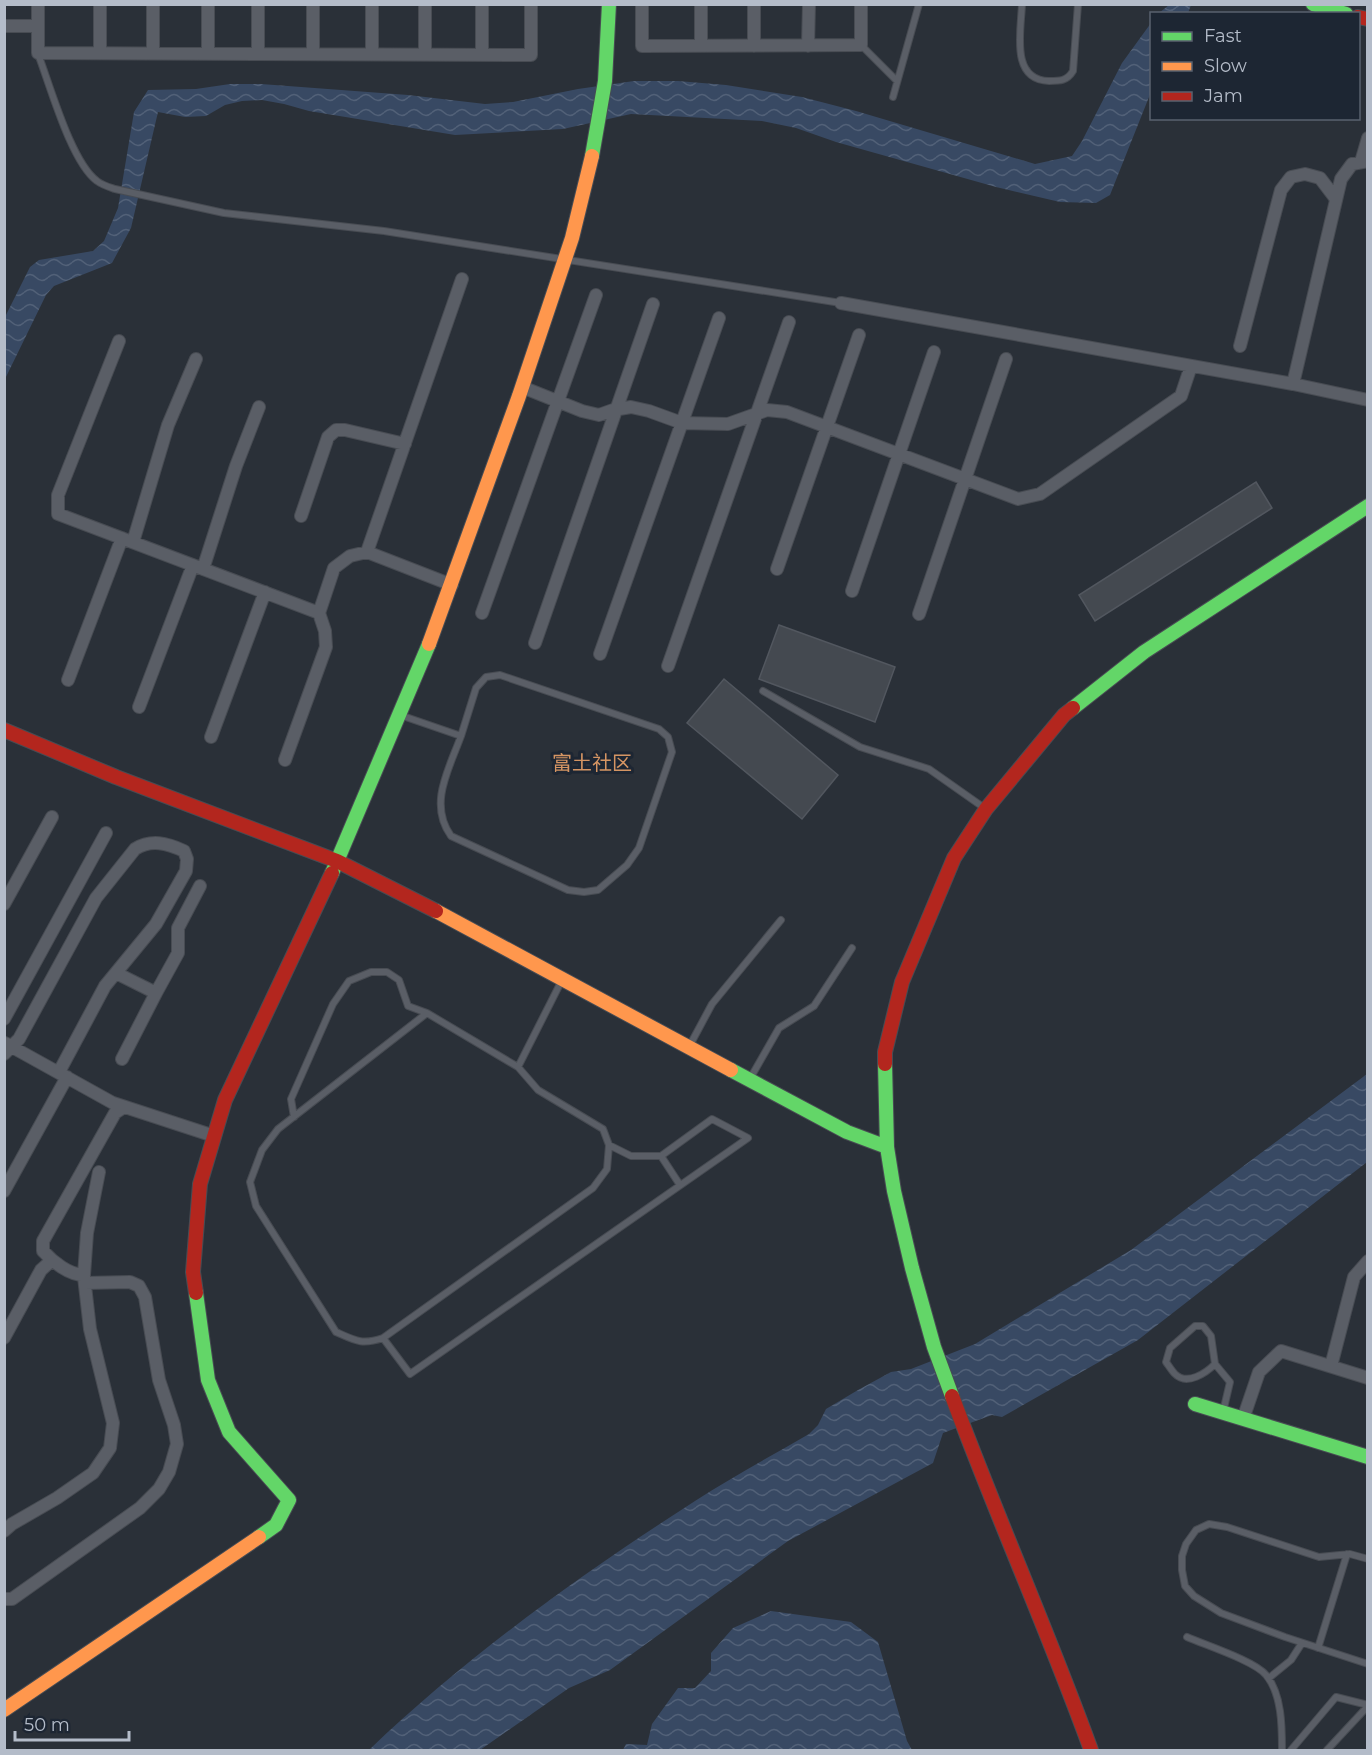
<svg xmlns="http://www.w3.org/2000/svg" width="1372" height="1755" font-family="Montserrat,'Noto Sans SC',sans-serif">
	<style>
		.water { fill: url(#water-waves) }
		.building { fill: #444950; stroke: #52575f; stroke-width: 1.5 }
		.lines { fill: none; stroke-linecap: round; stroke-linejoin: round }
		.lane-casing { stroke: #484c53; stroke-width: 8 }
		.street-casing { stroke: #484c53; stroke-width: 14 }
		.fast-casing { stroke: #484c53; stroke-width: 16 }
		.slow-casing { stroke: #484c53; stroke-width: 16 }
		.jam-casing { stroke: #484c53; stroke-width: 16 }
		.lane { stroke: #5a5e66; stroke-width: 6 }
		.street { stroke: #5a5e66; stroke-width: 12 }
		.fast { stroke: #63d668; stroke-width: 14 }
		.slow { stroke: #ff974d; stroke-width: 14 }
		.jam { stroke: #b3261e; stroke-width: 14 }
		.labels { text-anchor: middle; stroke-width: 6; stroke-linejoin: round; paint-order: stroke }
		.neighbourhood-label { font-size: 20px; fill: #d59563; stroke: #1d2633 }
	</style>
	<defs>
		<pattern id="water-waves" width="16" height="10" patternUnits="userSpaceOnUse" patternTransform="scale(1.5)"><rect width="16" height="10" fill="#384963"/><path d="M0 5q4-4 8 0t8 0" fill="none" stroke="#526178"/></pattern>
	</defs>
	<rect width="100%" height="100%" fill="#2a3038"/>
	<path class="water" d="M 1169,5 L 1169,4 L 1191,5 L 1188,13 L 1159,13 Z
		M 1151,23 L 1151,92 L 1110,195 L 1096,203 L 1060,202 L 996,187 L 836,142 L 796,128 L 762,121 L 631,114 L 563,129 L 455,135 L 309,111 L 284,104 L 262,100 L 242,101 L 225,105 L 206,116 L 185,117 L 158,112 L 131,228 L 112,263 L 54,286 L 46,295 L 5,379 L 5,317 L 30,267 L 39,260 L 93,251 L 104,241 L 118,208 L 134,112 L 148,90 L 196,89 L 230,84 L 261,84 L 408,95 L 485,104 L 513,102 L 578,89 L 634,81 L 678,81 L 726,85 L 802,97 L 856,111 L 1035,164 L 1072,156 L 1082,141 L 1122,63 Z
		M 1367,1074 L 1367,1162 L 1138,1340 L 1002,1417 L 992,1415 L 943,1433 L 933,1463 L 788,1541 L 610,1670 L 569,1688 L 480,1750 L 369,1750 C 467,1656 580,1575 695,1501 C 732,1477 771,1456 809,1434 L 818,1425 L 826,1409 L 858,1390 L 891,1372 L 911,1369 L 975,1344 L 1131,1250 Z
		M 771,1611 L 851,1622 L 878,1642 L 907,1741 L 912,1750 L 623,1750 L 626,1744 L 647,1745 L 652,1724 L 678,1688 L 695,1688 L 711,1671 L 711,1653 L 733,1628 Z"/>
	<path class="building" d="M 1256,482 L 1272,508 L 1095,621 L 1079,595 Z
		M 779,625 L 895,667 L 875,722 L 759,679 Z
		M 724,679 L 838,775 L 802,819 L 687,723 Z"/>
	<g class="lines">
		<defs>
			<path id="lane" d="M 1022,4 C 1021,31 1010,80 1049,81 C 1060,81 1067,81 1073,71 L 1078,4
				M 861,45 L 897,81
				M 38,54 C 50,85 71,162 97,181 C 102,185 109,187 115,189 L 224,213 L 384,231 L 841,303
				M 893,97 L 919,4
				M 763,691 L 860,747 L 929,769 L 983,807
				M 400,715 L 461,736 L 476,688 L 486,677 L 500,675 L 659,729 L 668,737 L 672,752 L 639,848 L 627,865 L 598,890 L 584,892 L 568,890 L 451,836 C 428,804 449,769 461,736
				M 690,1045 L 712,1004 L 781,920
				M 518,1067 L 538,1090 L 603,1129 L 609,1145 L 607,1169 L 593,1188 L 383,1338 C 362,1345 356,1341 336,1332 L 256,1206 L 250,1182 L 262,1150 L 278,1129 L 427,1013 L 518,1067 L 561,982
				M 751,1077 L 779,1028 L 814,1006 L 852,948
				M 294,1117 L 291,1099 L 333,1004 L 349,981 L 371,972 L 387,972 L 399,980 L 408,1006 L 427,1013
				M 661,1156 L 680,1185
				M 383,1338 L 410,1374 L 748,1138 L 712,1119 L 661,1156 L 631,1156 L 609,1145
				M 1215,1364 C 1206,1373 1187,1386 1175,1374 C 1172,1371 1169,1366 1166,1362 L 1170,1348 L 1195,1326 L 1203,1326 L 1211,1336 L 1215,1364 L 1230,1382 L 1223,1412
				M 1368,1559 L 1350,1554 L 1319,1557 L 1227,1527 L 1209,1524 L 1196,1530 L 1186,1544 L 1182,1556 L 1182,1570 L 1185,1586 L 1194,1596 L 1221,1613 L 1285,1637 L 1368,1664
				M 1187,1637 C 1205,1645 1255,1661 1266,1675 C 1282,1694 1282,1727 1282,1750
				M 1318,1648 L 1347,1554
				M 1269,1678 L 1291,1660 L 1302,1643
				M 1291,1750 L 1336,1697 L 1368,1705
				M 1327,1750 L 1368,1706"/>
			<path id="street" d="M 38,4 L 38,53 L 531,55 L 531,4
				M 100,4 L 100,53
				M 208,4 L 208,54
				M 372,4 L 372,54
				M 482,4 L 482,54
				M 642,4 L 642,46 L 861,45 L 861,4
				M 754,4 L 754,46
				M 4,26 L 38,26
				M 701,46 L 701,4
				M 808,46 L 809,4
				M 153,53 L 153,4
				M 258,54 L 258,4
				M 313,54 L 313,4
				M 425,54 L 425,4
				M 1361,162 L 1368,138
				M 841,303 L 1293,384 L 1368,400
				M 119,341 L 58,495 L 58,514 L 319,613
				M 1240,346 L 1281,190 L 1291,177 L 1305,174 L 1320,178 L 1336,199
				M 1293,384 L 1341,179 L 1352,164 L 1368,161
				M 522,387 L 582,411 L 599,415 L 613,410 L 631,407 L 649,411 L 682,423 L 728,424 L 767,410 L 787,412 L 1018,499 L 1040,494 L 1181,396 L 1191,366
				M 301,516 L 328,437 L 336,430 L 345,430 L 405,444
				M 133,542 L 168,425 L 196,359
				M 203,569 L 236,466 L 259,407
				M 777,569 L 859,335
				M 452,585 L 367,552 L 462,279
				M 852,591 L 934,352
				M 482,613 L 596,295
				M 919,614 L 1006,359
				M 535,643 L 653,304
				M 600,654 L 719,318
				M 668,666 L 789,322
				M 68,680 L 122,538
				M 139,707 L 193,565
				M 211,737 L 265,592
				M 285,760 L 326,647 L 325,631 L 319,613 L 334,568 L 350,556 L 367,552
				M 4,904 L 52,817
				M 116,973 L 156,993 L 122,1059
				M 156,993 L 178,953 L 178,928 L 200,886
				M 4,1019 L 106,833
				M 5,1043 L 113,1103 L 214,1136
				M 4,1054 L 19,1039 L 96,898 L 135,849 C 151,839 167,843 184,851 L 187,859 L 186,871 L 156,924 L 105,986 L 59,1072
				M 99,1172 L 87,1233 L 84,1275 C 69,1275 53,1262 43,1251 L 43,1241 L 115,1113 L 124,1107
				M 4,1191 L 67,1077
				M 4,1338 L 41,1270 L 51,1261
				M 1331,1366 L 1354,1277 L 1368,1261
				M 1243,1419 L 1259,1372 L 1281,1351 L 1368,1378
				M 4,1531 L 12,1524 L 57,1498 L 93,1473 L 110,1448 L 113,1423 L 90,1329 L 84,1277
				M 4,1599 L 12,1599 L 140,1508 L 159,1489 L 169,1472 L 177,1444 L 174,1425 L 159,1380 L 145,1297 L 139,1286 L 130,1282 L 85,1283"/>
			<path id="fast" d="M 1313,4 L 1346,14
				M 592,156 L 605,81 L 609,4
				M 1073,708 L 1144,652 L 1368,506
				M 332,873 L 429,644
				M 885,1064 L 887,1147 L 894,1191 L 912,1268 L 934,1347 L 952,1396
				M 731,1070 L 847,1132 L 887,1147
				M 196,1293 L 208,1380 L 229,1432 L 289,1500 L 276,1525 L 259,1537
				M 1195,1404 L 1368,1457"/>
			<path id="slow" d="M 429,644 L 519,396 L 572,238 L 592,156
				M 436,911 L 731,1070
				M 4,1710 L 259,1537"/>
			<path id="jam" d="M 1358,17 L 1368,19
				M 4,730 L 116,777 L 337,861 L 436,911
				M 885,1064 L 885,1052 L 902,982 L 954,858 L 986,809 L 1064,715 L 1073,708
				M 196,1293 L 193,1272 L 200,1184 L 225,1100 L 332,873
				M 952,1396 C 996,1515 1048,1631 1091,1750"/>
		</defs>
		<use href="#lane" class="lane-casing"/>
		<use href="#street" class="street-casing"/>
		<use href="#fast" class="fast-casing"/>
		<use href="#slow" class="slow-casing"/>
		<use href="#jam" class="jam-casing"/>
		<use href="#lane" class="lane"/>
		<use href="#street" class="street"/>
		<use href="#fast" class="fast"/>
		<use href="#slow" class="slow"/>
		<use href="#jam" class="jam"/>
	</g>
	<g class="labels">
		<g class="neighbourhood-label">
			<text x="592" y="770">富土社区</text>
		</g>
	</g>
	<rect width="1372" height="1755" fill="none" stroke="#b4bcc9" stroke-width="12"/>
	<rect x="1150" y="12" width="210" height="108" fill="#1d2633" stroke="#59626f" stroke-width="1.5"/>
	<rect x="1162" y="32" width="30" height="9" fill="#63d668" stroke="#59626f" stroke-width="1.5"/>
	<text x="1204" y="42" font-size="18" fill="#b4bcc9">Fast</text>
	<rect x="1162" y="62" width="30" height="9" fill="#ff974d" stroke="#59626f" stroke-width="1.5"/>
	<text x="1204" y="72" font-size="18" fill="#b4bcc9">Slow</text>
	<rect x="1162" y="92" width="30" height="9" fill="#b3261e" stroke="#59626f" stroke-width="1.5"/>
	<text x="1204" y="102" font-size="18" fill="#b4bcc9">Jam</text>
	<path d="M15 1731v9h114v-9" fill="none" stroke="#b4bcc9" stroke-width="3"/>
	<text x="24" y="1731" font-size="18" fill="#b4bcc9" stroke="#1d2633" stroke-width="4.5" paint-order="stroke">50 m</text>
</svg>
